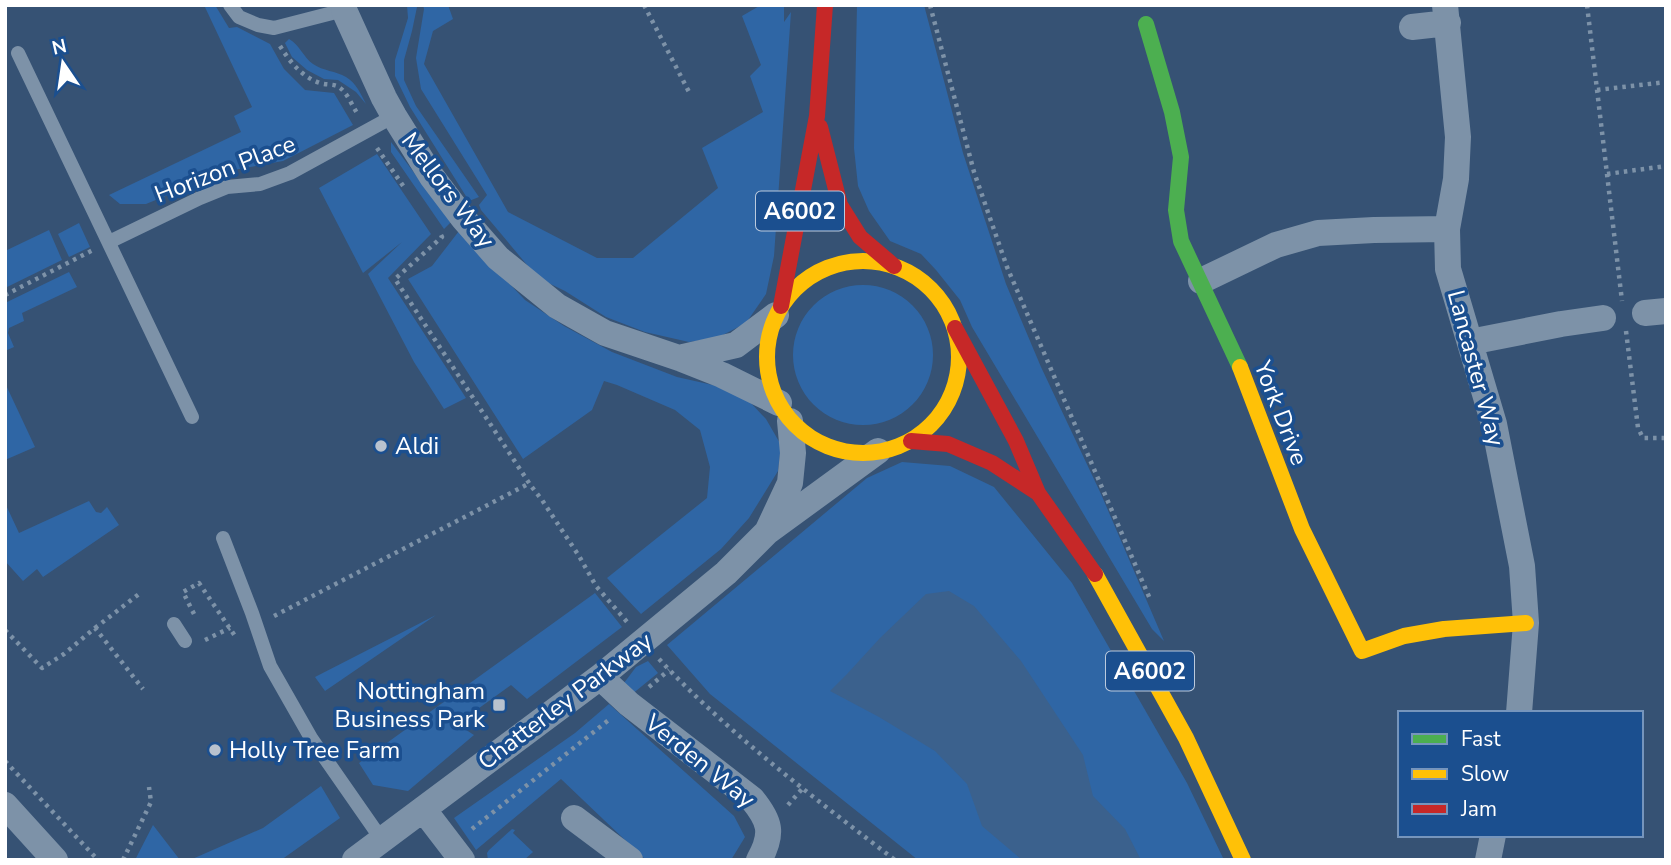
<svg xmlns="http://www.w3.org/2000/svg" width="1671" height="865" font-family="'Nunito Sans',sans-serif">
	<style>
		.green { fill: #2f66a5 }
		.water { fill: #3b618d }
		.lines { fill: none; stroke-linecap: round; stroke-linejoin: round }
		.path { stroke: #7d92a8; stroke-width: 4.5; stroke-dasharray: 3.5 5; stroke-linecap: butt }
		.lane { stroke: #7d92a8; stroke-width: 14 }
		.street { stroke: #7d92a8; stroke-width: 26 }
		.fast { stroke: #4caf50; stroke-width: 16 }
		.slow { stroke: #ffc107; stroke-width: 16 }
		.jam { stroke: #c62828; stroke-width: 16 }
		.poi-dot { fill: #b9c2ce; stroke: #1b4f8f; stroke-width: 2.5 }
		.labels { text-anchor: middle; stroke-width: 7; stroke-linejoin: round; paint-order: stroke }
		.shield { fill: #1b4f8f; stroke: #bbcadd; stroke-width: 2 }
		.shield-label { font-size: 23px; font-weight: bold; fill: #fff }
		.street-label { font-size: 24px; fill: #fff; stroke: #1b4f8f }
		.poi-label { font-size: 24px; fill: #fff; stroke: #1b4f8f; text-anchor: start }
	</style>
	<rect width="100%" height="100%" fill="#365274"/>
	<path class="green" d="M 204,5 L 215,5 L 229,28 L 237,27 L 270,44 L 284,69 L 305,90 L 334,93 L 353,125 L 283,161 L 206,175 L 185,188 L 146,204 L 120,204 L 109,195 L 241,132 L 234,116 L 252,107 Z
		M 407,5 L 416,5 L 417,7 L 412,31 L 404,60 L 404,80 L 416,106 L 479,197 L 469,201 L 410,107 L 395,76 L 395,60 L 408,18 Z
		M 423,5 L 448,5 L 453,19 L 433,31 L 424,64 L 508,212 L 597,258 L 633,258 L 718,188 L 702,148 L 763,112 L 750,76 L 761,65 L 742,16 L 761,5 L 784,5 L 784,22 L 791,12 L 774,256 L 766,294 L 746,323 L 717,338 L 689,342 L 645,332 L 606,317 L 565,291 L 538,278 L 481,210 L 479,205 L 487,195 L 421,89 L 416,58 L 424,9 Z
		M 857,5 L 924,5 L 963,153 L 1006,284 L 1041,367 L 1101,494 L 1164,641 L 1152,629 L 972,327 L 960,300 L 936,270 L 921,254 L 890,241 L 869,211 L 858,186 L 854,148 Z
		M 289,39 C 300,45 303,57 313,64 C 323,71 336,71 346,77 C 356,83 361,94 366,104 L 356,92 L 338,80 L 324,79 L 307,70 L 292,57 L 285,43 Z
		M 391,142 L 451,222 L 444,229 L 391,152 Z
		M 377,154 L 431,234 L 388,278 L 466,398 L 444,409 L 414,362 L 368,274 L 402,242 L 363,273 L 319,188 Z
		M 79,223 L 90,247 L 69,257 L 58,234 Z
		M 49,230 L 62,260 L 5,288 L 5,251 Z
		M 459,231 L 525,300 L 564,326 L 612,352 L 677,377 L 717,386 L 749,401 L 766,419 L 781,445 L 778,471 L 749,518 L 721,549 L 641,614 L 607,578 L 707,498 L 710,467 L 700,430 L 675,410 L 617,385 L 604,381 L 592,410 L 523,459 L 408,279 L 432,266 Z
		M 69,272 L 77,287 L 22,313 L 24,321 L 9,328 L 8,333 L 14,347 L 5,351 L 5,303 Z
		M793 355a70 70 0 1 1 140 0a70 70 0 1 1-140 0Z
		M 5,383 L 35,447 L 5,460 Z
		M 902,462 L 950,466 L 994,487 L 1072,583 L 1187,783 L 1224,860 L 918,860 L 710,694 L 667,645 L 867,478 Z
		M 89,501 L 96,512 L 101,513 L 107,507 L 119,525 L 43,577 L 37,569 L 23,581 L 5,561 L 5,503 L 19,533 Z
		M 595,593 L 622,627 L 527,699 L 511,685 L 457,724 L 474,735 L 408,791 L 373,785 L 359,763 Z
		M 436,615 L 325,691 L 315,677 Z
		M 648,661 L 658,673 L 631,695 L 624,683 L 636,667 Z
		M 609,704 L 734,816 L 745,837 L 731,860 L 646,860 L 561,779 L 476,850 L 454,818 L 575,733 Z
		M 321,786 L 340,818 L 281,860 L 190,860 L 263,828 Z
		M 153,825 L 180,860 L 135,860 Z
		M 512,829 L 515,830 L 513,833 L 533,852 L 524,860 L 488,860 L 487,853 L 489,850 Z"/>
	<path class="water" d="M 949,591 L 974,606 L 1021,661 L 1083,755 L 1093,796 L 1125,829 L 1141,860 L 1022,860 L 982,826 L 967,784 L 935,751 L 879,717 L 830,691 L 847,674 L 880,638 L 926,594 Z"/>
	<g class="lines">
		<path class="path" d="M 644,5 L 689,92
			M 930,5 L 974,172 L 1007,267 L 1150,599
			M 1587,5 L 1622,301
			M 280,46 C 290,62 302,77 320,83 C 326,85 332,84 337,86 C 347,91 351,104 357,113
			M 1597,90 L 1666,82
			M 377,148 L 406,190
			M 1607,174 L 1666,166
			M 441,235 L 442,237 L 395,279 L 531,486 L 542,500 L 579,556 L 596,586 L 628,623
			M 5,295 L 93,250
			M 1626,331 L 1638,428 L 1643,438 L 1666,438
			M 194,614 L 183,592 L 199,583 L 235,636 L 238,635
			M 274,616 L 530,483
			M 95,628 L 139,594
			M 5,630 L 42,668 L 64,654 L 95,628 L 143,689
			M 205,640 L 230,628
			M 659,659 C 730,735 813,797 895,860
			M 649,687 L 669,670
			M 5,761 L 98,860
			M 788,805 L 802,789
			M 472,829 L 610,719
			M 123,860 L 151,802 L 149,787"/>
		<path class="lane" d="M 230,5 L 239,17 L 258,25 L 274,28 L 344,10 L 348,7
			M 18,53 L 192,417
			M 109,242 L 200,198 L 227,187 L 260,184 L 290,173 L 394,116
			M 223,538 L 252,613 L 270,666 L 311,738 L 382,840
			M 174,624 L 185,641"/>
		<path class="street" d="M 1445,5 L 1458,137 L 1456,179 L 1447,229 L 1448,269 L 1494,424 L 1522,566 L 1526,623 L 1519,713
			M 344,10 L 384,98 L 394,116 L 432,177 L 463,218 L 498,258 L 557,306 L 605,333 L 679,358 L 722,375 L 779,403
			M 1412,27 L 1448,23
			M 1201,281 L 1276,245 L 1318,233 L 1374,230 L 1447,229
			M 1645,313 L 1666,311
			M 1470,342 L 1561,324 L 1603,318
			M 679,358 L 736,345 L 776,315
			M 768,530 L 790,483 L 793,453 L 790,421
			M 600,677 L 629,704 L 752,799 C 770,821 774,833 759,860
			M 5,805 L 55,860
			M 423,809 L 462,860
			M 574,818 L 630,860
			M 355,860 L 600,677 L 726,573 L 767,532 L 878,451
			M 1488,860 L 1493,835"/>
		<path class="fast" d="M 1146,24 L 1172,112 L 1181,157 L 1176,210 L 1181,241 L 1240,367"/>
		<path class="slow" d="M767 357a96 96 0 1 1 192 0a96 96 0 1 1-192 0Z
			M 1240,367 L 1302,529 L 1362,651 L 1404,636 L 1444,629 L 1526,623
			M 1095,574 L 1186,738 L 1243,860"/>
		<path class="jam" d="M 820,127 L 840,205 L 860,237 L 894,266
			M 781,306 L 817,116 L 825,5
			M 955,328 L 1016,441 L 1038,493 L 1095,574
			M 911,441 L 948,444 L 992,463 L 1038,493"/>
	</g>
	<g class="poi-dot">
		<circle cx="381" cy="446" r="7"/>
		<rect x="492" y="698" width="14" height="14" rx="3.5"/>
		<circle cx="215" cy="750" r="7"/>
	</g>
	<g class="labels">
		<g class="shield">
			<rect x="756" y="191.5" width="88" height="39" rx="5"/>
			<rect x="1106" y="651.5" width="88" height="39" rx="5"/>
		</g>
		<g class="shield-label">
			<text x="800" y="219">A6002</text>
			<text x="1150" y="679">A6002</text>
		</g>
		<g class="street-label">
			<text transform="translate(225 169) rotate(-21)" y="8">Horizon Place</text>
			<text transform="translate(448 190) rotate(53)" y="8">Mellors Way</text>
			<text transform="translate(1476 368) rotate(75)" y="8">Lancaster Way</text>
			<text transform="translate(1281 413) rotate(69)" y="8">York Drive</text>
			<text transform="translate(565 701) rotate(-37)" y="8">Chatterley Parkway</text>
			<text transform="translate(700 761) rotate(39)" y="8">Verden Way</text>
		</g>
		<g class="poi-label">
			<text x="395" y="454">Aldi</text>
			<text x="485" y="699" text-anchor="end">Nottingham<tspan x="485" dy="28">Business Park</tspan></text>
			<text x="229" y="758">Holly Tree Farm</text>
		</g>
	</g>
	<rect width="1671" height="865" fill="none" stroke="#ffffff" stroke-width="14"/>
	<rect x="1398" y="711" width="245" height="126" fill="#1b4f8f" stroke="#7695bc" stroke-width="2"/>
	<rect x="1412" y="734" width="35" height="10" fill="#4caf50" stroke="#7695bc" stroke-width="2"/>
	<text x="1461" y="746" font-size="21" fill="#ffffff">Fast</text>
	<rect x="1412" y="769" width="35" height="10" fill="#ffc107" stroke="#7695bc" stroke-width="2"/>
	<text x="1461" y="781" font-size="21" fill="#ffffff">Slow</text>
	<rect x="1412" y="804" width="35" height="10" fill="#c62828" stroke="#7695bc" stroke-width="2"/>
	<text x="1461" y="816" font-size="21" fill="#ffffff">Jam</text>
	<g transform="translate(63 63) rotate(347)" stroke="#1b4f8f" stroke-width="5" paint-order="stroke">
	<path d="M0-5L12 26L0 18L-12 26Z" fill="#ffffff"/>
	<text y="-10" font-size="19" font-weight="bold" text-anchor="middle" fill="#ffffff">N</text>
	</g>
</svg>
